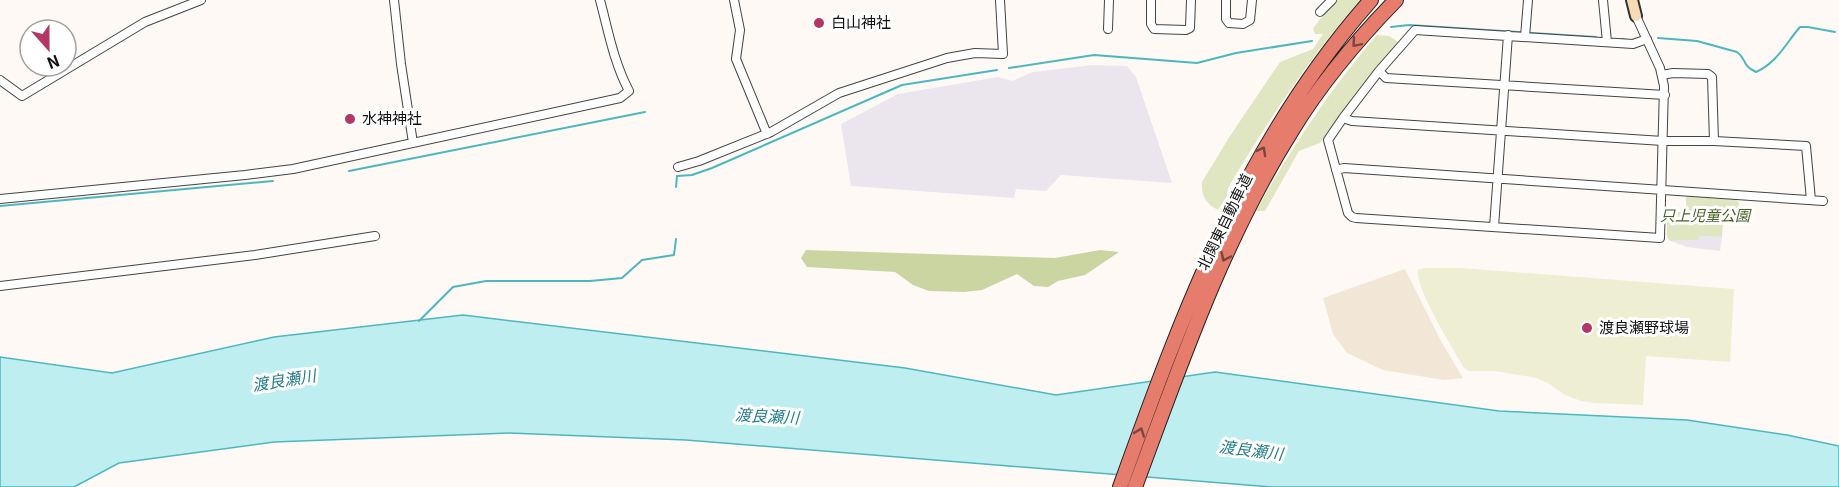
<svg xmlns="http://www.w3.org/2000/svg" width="1839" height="487" font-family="Georgia,'Noto Sans JP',serif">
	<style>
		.industrial { fill: #ebe6ee }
		.farmland { fill: #f2e7d7 }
		.green { fill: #e0e6c1 }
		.forest { fill: #cad5a2 }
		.pitch { fill: #eeeed2 }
		.water { fill: #bfeef1; stroke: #4db7c0; stroke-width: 1.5 }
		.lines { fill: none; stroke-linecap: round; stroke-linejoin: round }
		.stream { stroke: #4db7c0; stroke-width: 2 }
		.street-casing { stroke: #444; stroke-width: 10 }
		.secondary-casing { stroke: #333; stroke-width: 14 }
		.highway-casing { stroke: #222; stroke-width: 16 }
		.street { stroke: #fff; stroke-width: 8 }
		.secondary { stroke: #f7dbb7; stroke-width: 10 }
		.highway { stroke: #e57c6c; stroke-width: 14 }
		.oneway { stroke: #7b463e }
		.poi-dot { fill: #b33664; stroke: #fff; stroke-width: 2 }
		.labels { text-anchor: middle; stroke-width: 6; stroke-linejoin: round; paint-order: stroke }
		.poi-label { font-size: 15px; fill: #111; stroke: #fff; text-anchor: start }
		.park-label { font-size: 15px; font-style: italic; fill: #466327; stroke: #fff }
		.street-label { font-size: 15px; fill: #111; stroke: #fff }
		.water-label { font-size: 16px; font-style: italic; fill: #237e8a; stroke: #fff }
	</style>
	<rect width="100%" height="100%" fill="#fef9f5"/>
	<path class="industrial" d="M 1092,65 L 1127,66 L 1136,77 L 1172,183 L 1061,175 L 1046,191 L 1016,189 L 1014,198 L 851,186 L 841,124 L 898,94 L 998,77 L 1012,81 L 1033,72 Z
		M 1699,236 L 1722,237 L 1720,251 L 1687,247 L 1670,241 L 1698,240 Z"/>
	<path class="farmland" d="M 1405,269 L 1442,343 L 1463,378 L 1444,380 L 1383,370 L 1347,353 L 1333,334 L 1323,298 Z"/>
	<path class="green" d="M 1336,0 L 1360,0 C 1309,58 1267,122 1228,188 L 1227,196 L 1218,210 C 1206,204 1201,196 1202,182 L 1230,136 L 1280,62 L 1313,49 L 1323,34 L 1315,34 L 1313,28 Z
		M 1377,35 L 1389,36 L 1398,42 L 1320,143 L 1299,151 L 1265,211 L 1256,211 C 1291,149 1330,89 1377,35 Z
		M 1686,195 L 1735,199 L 1739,203 L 1738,224 L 1723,223 L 1722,237 L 1699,236 L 1699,240 L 1670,241 L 1667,237 L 1667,212 L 1686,212 Z"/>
	<path class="forest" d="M 806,250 L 1055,258 L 1100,250 L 1119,252 L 1085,275 L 1058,281 L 1048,287 L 1034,286 L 1017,274 L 982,290 L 964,292 L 929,291 L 913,285 L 895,272 L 807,267 L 801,258 Z"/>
	<path class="pitch" d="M 1424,268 L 1461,268 L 1734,289 L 1730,362 L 1646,356 L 1643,405 L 1596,403 L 1581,401 L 1565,395 L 1548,383 L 1537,378 L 1495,371 L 1469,371 L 1464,368 L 1461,363 C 1451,345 1415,288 1418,270 Z"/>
	<path class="water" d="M 463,315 L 905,368 L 1056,395 L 1215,372 L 1499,411 L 1687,420 L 1787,435 L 1839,446 L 1839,487 L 1272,487 L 686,440 L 509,433 L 274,442 L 119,463 L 74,487 L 0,487 L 0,357 L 112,373 L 274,337 Z"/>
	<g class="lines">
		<path class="stream" d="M 1391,27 L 1409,25 L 1596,37
			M 1658,38 L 1697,41 L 1737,52 C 1747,59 1741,65 1756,72 C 1777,63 1786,43 1800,27 L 1808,27 L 1835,32
			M 1622,39 L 1627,40
			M 1009,68 L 1094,55 L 1197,63 L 1236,53 L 1312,41
			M 349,171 L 645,112
			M 676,187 L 677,176 L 692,175 L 712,168 L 902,85 L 997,70
			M 0,206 L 273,181
			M 419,321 L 453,287 L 486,281 L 590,281 L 622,278 L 642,260 L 674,255 L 676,239"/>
		<defs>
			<path id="street" d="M 394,0 L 401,64 L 413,143
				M 734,0 L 740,30 L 736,59 L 767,134
				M 1151,0 L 1151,24 L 1154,29 L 1186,30 L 1190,28 L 1191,0
				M 1226,0 L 1226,19 L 1229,23 L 1243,24 L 1250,20 L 1252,0
				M 1603,0 L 1607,42
				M 1320,12 L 1332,0
				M 1636,16 L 1660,68 L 1664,86 L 1660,238 L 1356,218 L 1352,217 L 1348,213 L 1328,140 L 1343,118 L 1379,71 L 1415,30 L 1633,44 L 1647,39
				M 1108,29 L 1109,0
				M 1525,37 L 1528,0
				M 1379,71 L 1386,78 L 1665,95
				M 1662,75 L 1673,73 L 1708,74 L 1712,77 L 1714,141
				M 0,80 L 22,96 L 145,22 L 201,0
				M 1343,118 L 1352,121 L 1663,141 L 1714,141 L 1806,146 L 1811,200
				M 678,167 L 699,161 L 771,132 L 839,93 L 947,58 L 975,53 L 1003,54 L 1000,0
				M 1336,170 L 1344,168 L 1823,201
				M 0,199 L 245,175 L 293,169 L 620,98 L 629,91 C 614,63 608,30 600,0
				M 1494,227 L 1508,35
				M 0,286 L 255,255 L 375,236"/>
			<path id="secondary" d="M 1632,0 L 1636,16"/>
			<path id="highway" d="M 1120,487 C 1183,312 1245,142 1371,0
				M 1135,487 C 1180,366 1222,242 1291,132 C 1320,84 1357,40 1396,0"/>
		</defs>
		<use href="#street" class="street-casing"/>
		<use href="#secondary" class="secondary-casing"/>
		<use href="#highway" class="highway-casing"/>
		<use href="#street" class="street"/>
		<use href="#secondary" class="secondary"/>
		<use href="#highway" class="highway"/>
	</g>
	<defs><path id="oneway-chevron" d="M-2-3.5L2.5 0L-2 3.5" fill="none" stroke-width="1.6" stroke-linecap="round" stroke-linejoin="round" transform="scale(1.5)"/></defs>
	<g class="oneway">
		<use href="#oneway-chevron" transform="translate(1356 43) rotate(131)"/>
		<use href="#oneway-chevron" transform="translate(1262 151) rotate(-61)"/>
		<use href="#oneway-chevron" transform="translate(1225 257) rotate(115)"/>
		<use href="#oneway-chevron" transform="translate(1140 432) rotate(-70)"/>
	</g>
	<g class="poi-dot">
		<circle cx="819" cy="23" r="6"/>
		<circle cx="350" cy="119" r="6"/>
		<circle cx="1587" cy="328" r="6"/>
	</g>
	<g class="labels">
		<g class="poi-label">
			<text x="831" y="28">白山神社</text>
			<text x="362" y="124">水神神社</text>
			<text x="1599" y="333">渡良瀬野球場</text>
		</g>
		<g class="park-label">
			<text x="1705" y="221">只上児童公園</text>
		</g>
		<g class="street-label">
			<text transform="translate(1225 222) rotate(-64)" y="5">北関東自動車道</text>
		</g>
		<g class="water-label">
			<text transform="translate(284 380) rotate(-9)" y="6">渡良瀬川</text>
			<text transform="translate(767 416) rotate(3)" y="6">渡良瀬川</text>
			<text transform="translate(1251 450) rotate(7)" y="6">渡良瀬川</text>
		</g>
	</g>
	<g transform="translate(48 48) rotate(159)"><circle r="28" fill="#ffffff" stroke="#a0a0a0" stroke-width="1.5"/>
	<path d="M0-4.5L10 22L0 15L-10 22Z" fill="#b33664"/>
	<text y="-9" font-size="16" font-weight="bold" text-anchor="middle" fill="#111111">N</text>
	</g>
</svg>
